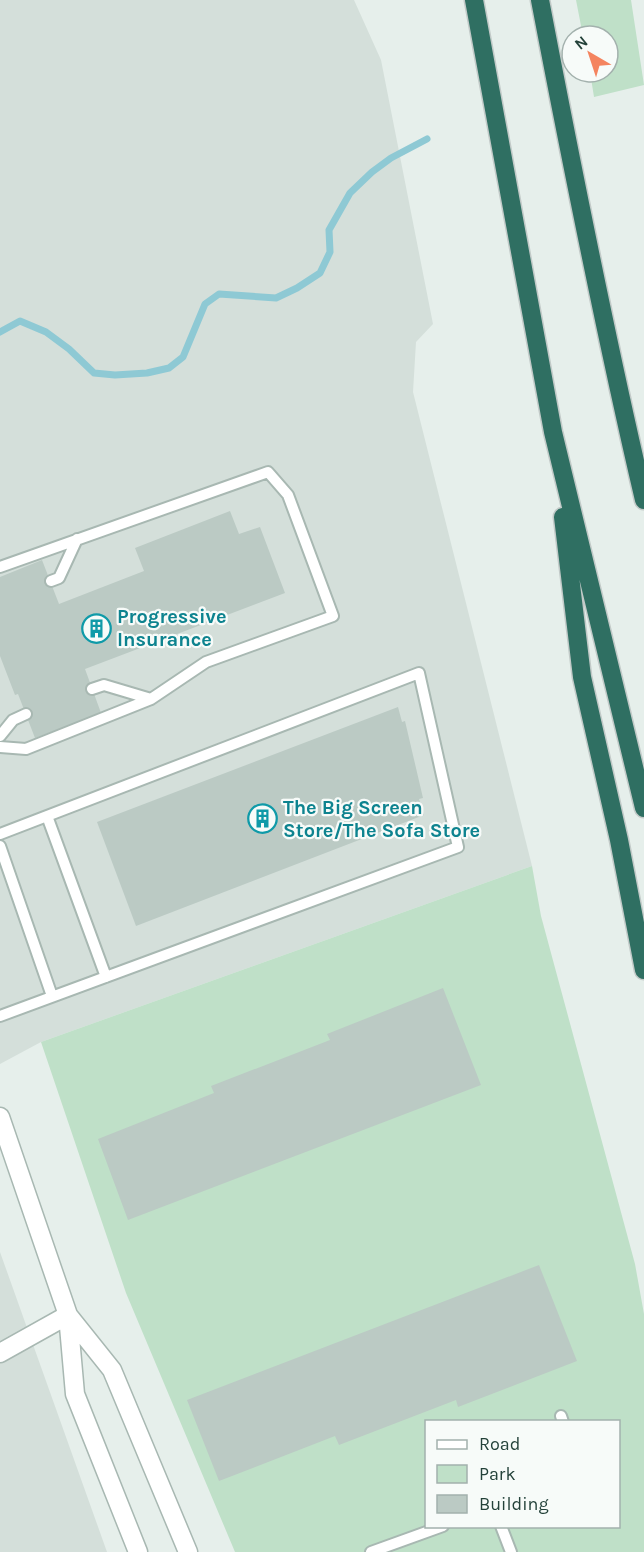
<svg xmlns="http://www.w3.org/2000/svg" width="644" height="1552" font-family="Karla,sans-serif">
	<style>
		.built { fill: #d4dfda }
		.green { fill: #bfe0c8; fill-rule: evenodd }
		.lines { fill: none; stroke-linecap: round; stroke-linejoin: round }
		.stream { stroke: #8ec9d4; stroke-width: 7 }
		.building { fill: #bbcac4 }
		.service-casing { stroke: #a8b8b2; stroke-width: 14 }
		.minor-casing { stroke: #a8b8b2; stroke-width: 21 }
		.motorway-casing { stroke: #c2cac8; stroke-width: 21 }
		.service { stroke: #fff; stroke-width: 10 }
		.minor { stroke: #fff; stroke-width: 18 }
		.motorway { stroke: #2f6f62; stroke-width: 18 }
		.labels { text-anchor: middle; stroke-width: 4.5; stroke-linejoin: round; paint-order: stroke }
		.culture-label { font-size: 20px; font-weight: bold; fill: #0d838f; stroke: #f7fbf9; text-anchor: start }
	</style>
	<rect width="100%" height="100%" fill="#e6efeb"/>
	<path class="built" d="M 0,0 L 354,0 L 381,60 L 433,324 L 416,342 L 413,392 L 532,866 L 41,1042 L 0,1064 Z
		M 0,1252 L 107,1552 L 0,1552 Z"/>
	<path class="green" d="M 576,0 L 631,0 L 644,85 L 594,97 L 590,72 L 608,72 L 608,36 L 583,36 Z
		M 532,866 L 541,916 L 635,1264 L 644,1314 L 644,1552 L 235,1552 L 126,1293 L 41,1042 ZM 426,1422 L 618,1422 L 618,1526 L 426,1526 Z"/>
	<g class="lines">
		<path class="stream" d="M 0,332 L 20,321 L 46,332 L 69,349 L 94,373 L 115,375 L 147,373 L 169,368 L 183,357 L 205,304 L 219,294 L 276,298 L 297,288 L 320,273 L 330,252 L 329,230 L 350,193 L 372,172 L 391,158 L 427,139"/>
	</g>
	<path class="building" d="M 230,511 L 239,534 L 260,527 L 285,593 L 85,669 L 101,713 L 35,738 L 18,694 L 15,695 L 0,656 L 0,577 L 42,560 L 59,604 L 144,571 L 135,548 Z
		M 398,707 L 402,722 L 405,721 L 423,798 L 419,799 L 424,815 L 136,926 L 97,822 Z
		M 443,988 L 481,1085 L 128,1220 L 98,1139 L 214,1093 L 211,1086 L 330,1040 L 327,1034 Z
		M 539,1265 L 577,1361 L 458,1407 L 456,1400 L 339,1445 L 335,1436 L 219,1481 L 187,1400 Z"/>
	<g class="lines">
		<defs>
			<path id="service" d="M 0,567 L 268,472 L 288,495 L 333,616 L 206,662 L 151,699 L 26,749 L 0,747
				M 51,581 L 59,578 L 77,539
				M 92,689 L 104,685 L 151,699
				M 0,736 L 13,720 L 26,714
				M 47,816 L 106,977
				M 0,834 L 419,673 L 458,847 L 0,1016
				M 0,846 L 52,996
				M 561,1416 L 563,1422
				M 501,1526 L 511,1552
				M 371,1552 L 443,1526"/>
			<path id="minor" d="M 0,1117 L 68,1315 L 75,1394 L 138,1552
				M 68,1315 L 112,1370 L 188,1552
				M 0,1353 L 68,1315"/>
			<path id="motorway" d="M 474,0 L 553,432 L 644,808
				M 540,0 C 572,167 605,334 644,500
				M 563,517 L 582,677 L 619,840 L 644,970"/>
		</defs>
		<use href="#service" class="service-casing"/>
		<use href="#minor" class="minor-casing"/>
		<use href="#motorway" class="motorway-casing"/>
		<use href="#service" class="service"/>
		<use href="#minor" class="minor"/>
		<use href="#motorway" class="motorway"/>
	</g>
	<defs>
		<symbol id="building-ring" viewBox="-11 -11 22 22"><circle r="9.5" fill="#f7fbf9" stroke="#0f9aa8" stroke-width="1.5"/><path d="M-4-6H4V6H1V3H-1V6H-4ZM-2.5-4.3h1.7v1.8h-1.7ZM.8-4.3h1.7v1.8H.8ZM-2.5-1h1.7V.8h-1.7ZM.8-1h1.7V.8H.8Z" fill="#0f9aa8"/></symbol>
	</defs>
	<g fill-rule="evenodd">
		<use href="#building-ring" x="80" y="612" width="33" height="33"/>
		<use href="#building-ring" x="246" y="802" width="33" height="33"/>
	</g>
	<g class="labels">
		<g class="culture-label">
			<text x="117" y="623">Progressive<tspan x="117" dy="23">Insurance</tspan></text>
			<text x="283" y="814">The Big Screen<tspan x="283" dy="23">Store/The Sofa Store</tspan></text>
		</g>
	</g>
	<rect x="425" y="1420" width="195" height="108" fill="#f7fbf9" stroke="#a3b1ad" stroke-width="1.5"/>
	<rect x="437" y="1440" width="30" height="9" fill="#ffffff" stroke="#a3b1ad" stroke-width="1.5"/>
	<text x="479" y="1450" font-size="18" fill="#24423a">Road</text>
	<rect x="437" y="1465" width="30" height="18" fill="#bfe0c8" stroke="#a3b1ad" stroke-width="1.5"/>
	<text x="479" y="1480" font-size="18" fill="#24423a">Park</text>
	<rect x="437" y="1495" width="30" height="18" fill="#bbcac4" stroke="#a3b1ad" stroke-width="1.5"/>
	<text x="479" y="1510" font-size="18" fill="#24423a">Building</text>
	<g transform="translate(590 54) rotate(321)"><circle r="28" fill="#f7fbf9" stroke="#a3b1ad" stroke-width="1.5"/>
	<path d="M0-4.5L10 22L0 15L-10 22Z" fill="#f4845f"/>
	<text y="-9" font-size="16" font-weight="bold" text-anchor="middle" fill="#24423a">N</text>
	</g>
</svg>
